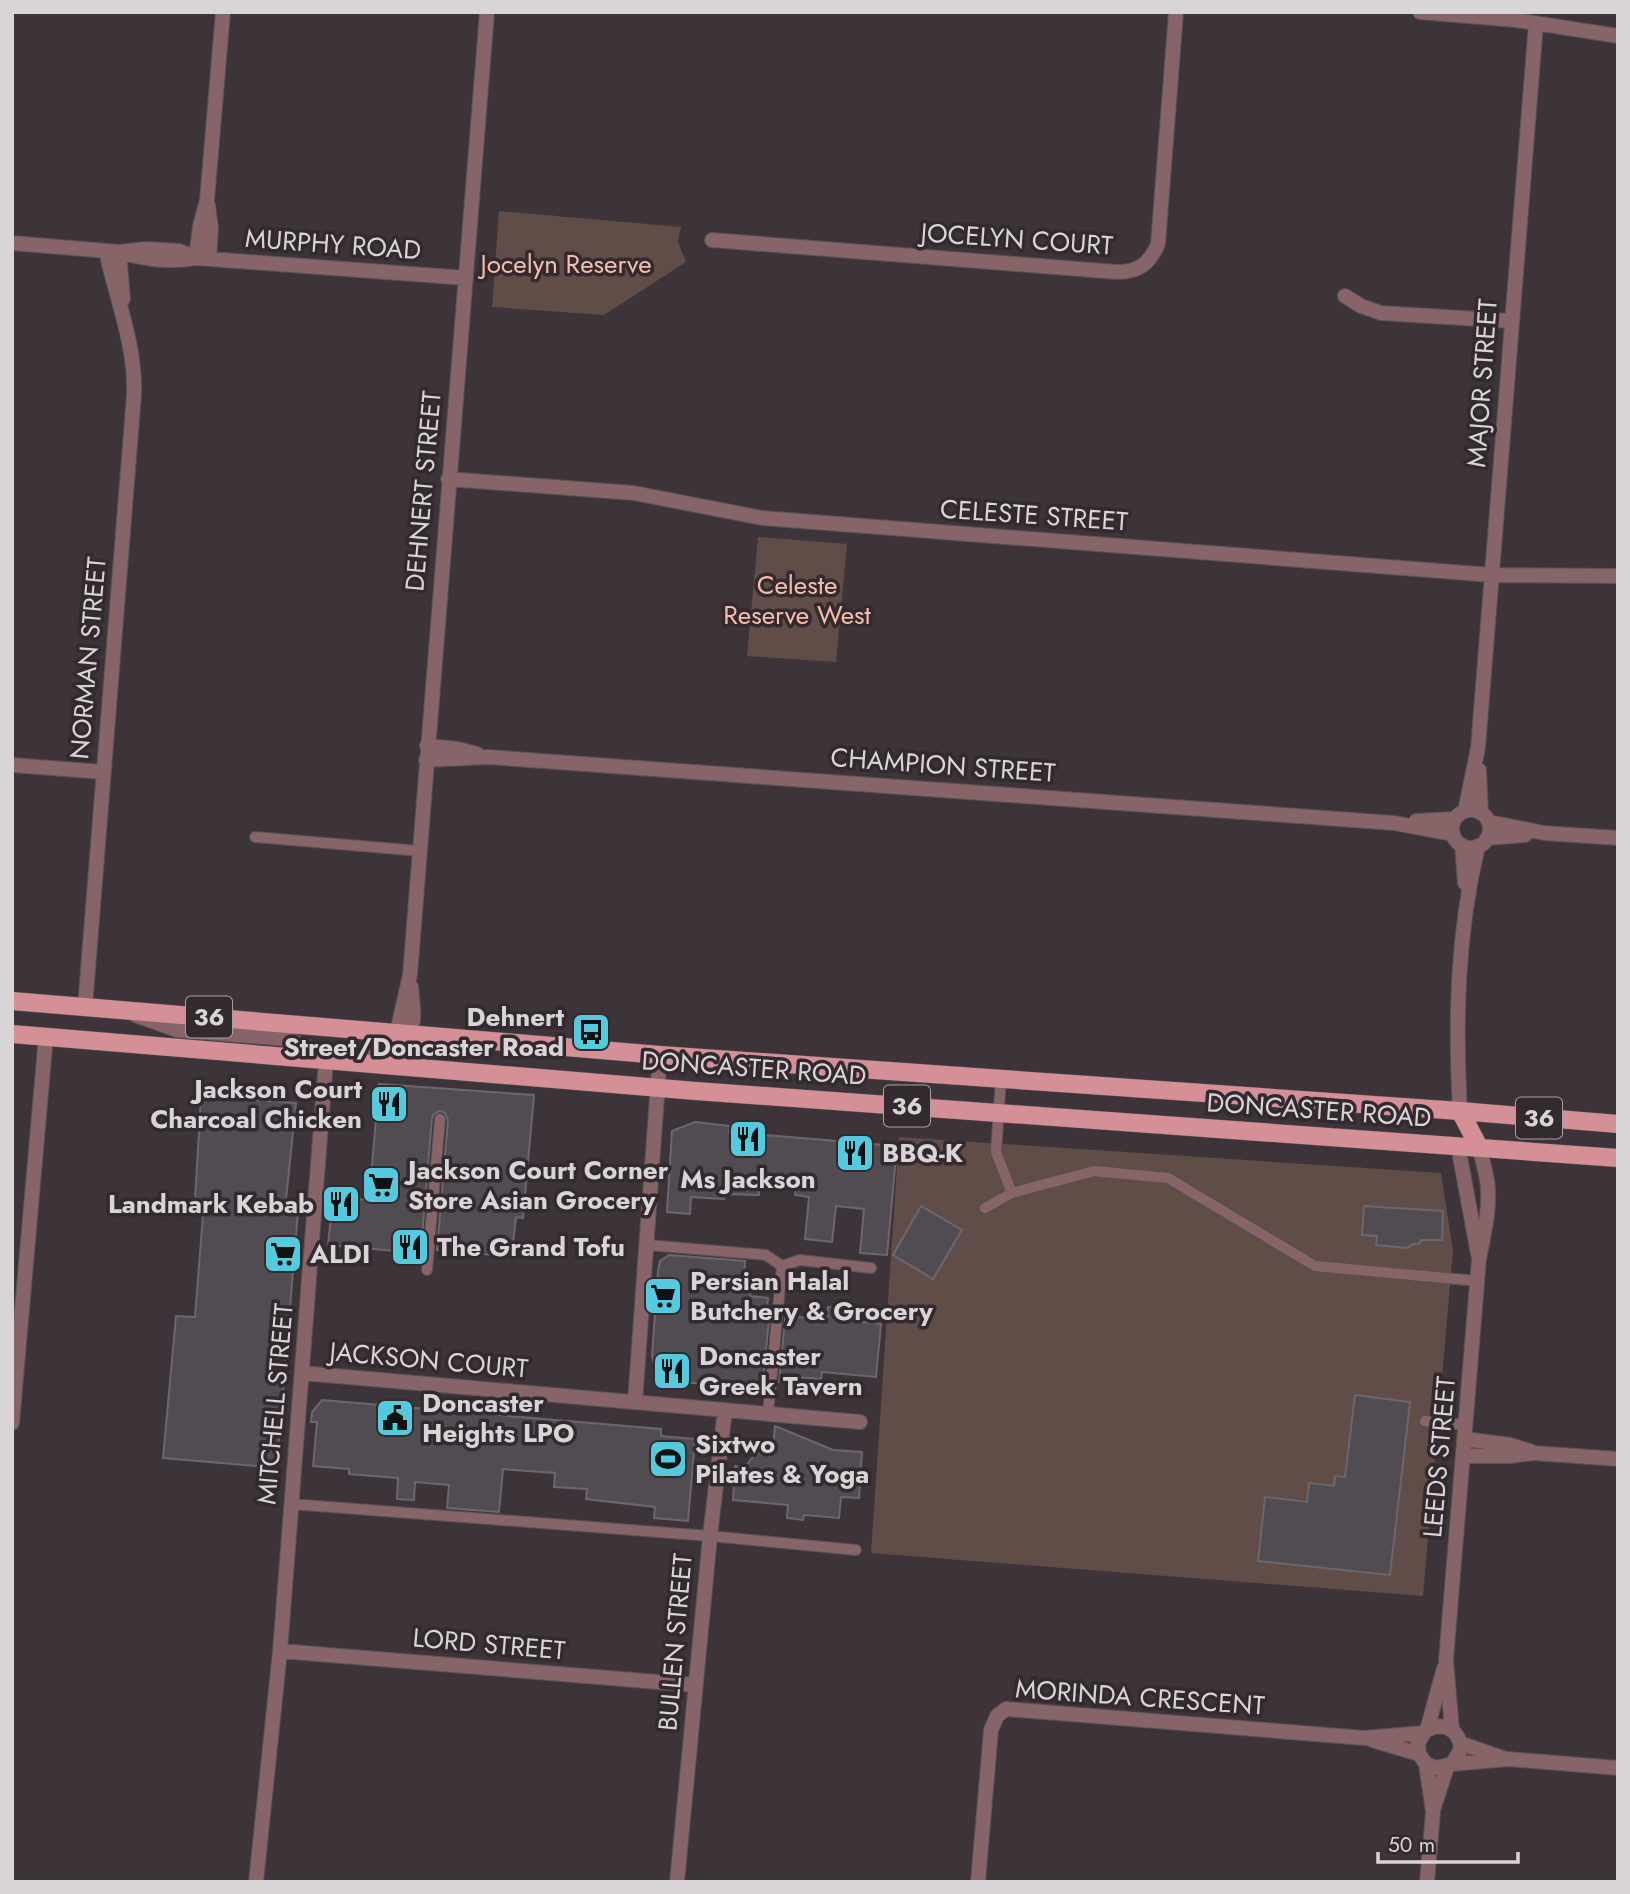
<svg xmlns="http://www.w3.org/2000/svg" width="1630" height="1894" font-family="Jost,sans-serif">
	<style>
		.green { fill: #604d47 }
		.building { fill: #514b52; stroke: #6c666e; stroke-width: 2 }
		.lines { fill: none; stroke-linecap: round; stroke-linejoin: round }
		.lane-casing { stroke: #585155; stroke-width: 12 }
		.street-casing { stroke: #585155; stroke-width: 16 }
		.primary-casing { stroke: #585155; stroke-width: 19 }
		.lane { stroke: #876468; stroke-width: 10 }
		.street { stroke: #876468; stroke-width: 14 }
		.primary { stroke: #d58f97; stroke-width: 18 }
		.labels { text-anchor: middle; stroke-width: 7; stroke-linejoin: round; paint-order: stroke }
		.shield { fill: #322a2e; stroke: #a7a1a4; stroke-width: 2 }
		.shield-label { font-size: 24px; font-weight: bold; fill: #d9d4d7 }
		.street-label { font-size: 26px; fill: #d9d4d7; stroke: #322a2e }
		.park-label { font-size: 26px; fill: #f6bdac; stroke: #322a2e }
		.poi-label { font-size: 26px; font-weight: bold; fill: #d9d4d7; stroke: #322a2e; text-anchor: start }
	</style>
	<rect width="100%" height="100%" fill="#3c3438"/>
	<path class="green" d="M 499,211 L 681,227 L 678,242 L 686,262 L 604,315 L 492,307 Z
		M 758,537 L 847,544 L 836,662 L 747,656 Z
		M 899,1137 L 1441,1173 L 1453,1251 L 1423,1596 L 871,1553 Z"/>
	<path class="building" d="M 379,1084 L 534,1095 L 523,1218 L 516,1217 L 512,1252 L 493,1250 L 493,1255 L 437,1250 L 448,1120 L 445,1113 L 440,1111 L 434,1114 L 432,1118 L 421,1249 L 418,1248 L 418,1253 L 328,1245 L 333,1197 L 369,1200 Z
		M 201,1096 L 296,1103 L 285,1209 L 298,1211 L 277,1464 L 269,1464 L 268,1467 L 163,1458 L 176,1316 L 195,1317 L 204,1202 L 195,1201 Z
		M 695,1122 L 730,1126 L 729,1132 L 897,1146 L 887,1255 L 860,1253 L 864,1209 L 836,1206 L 832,1242 L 805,1239 L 809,1197 L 795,1195 L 797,1179 L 760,1176 L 759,1195 L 724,1194 L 724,1199 L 691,1197 L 690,1214 L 667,1212 L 672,1131 Z
		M 921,1206 L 962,1230 L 933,1279 L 893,1255 Z
		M 1364,1206 L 1443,1211 L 1442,1240 L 1421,1240 L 1419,1244 L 1412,1244 L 1408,1248 L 1376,1245 L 1377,1236 L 1362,1235 Z
		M 669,1255 L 745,1261 L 744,1279 L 752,1279 L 750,1296 L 768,1298 L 767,1309 L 770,1309 L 763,1381 L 753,1388 L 658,1380 L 652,1356 L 658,1271 L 660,1261 Z
		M 828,1307 L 855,1309 L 854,1321 L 881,1324 L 876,1377 L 822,1372 L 821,1379 L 794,1377 L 793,1383 L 779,1382 L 786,1310 L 799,1311 L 798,1317 L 827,1319 Z
		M 1355,1395 L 1410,1402 L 1390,1575 L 1258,1561 L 1265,1497 L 1307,1502 L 1309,1483 L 1334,1486 L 1335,1476 L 1345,1477 Z
		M 322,1400 L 661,1429 L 661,1436 L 695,1439 L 688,1521 L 654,1518 L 655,1507 L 586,1499 L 587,1489 L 554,1487 L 555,1473 L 503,1469 L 499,1512 L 447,1508 L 449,1485 L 415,1482 L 414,1500 L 397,1499 L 398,1478 L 349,1474 L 349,1469 L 313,1466 L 317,1422 L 311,1422 L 312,1412 Z
		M 775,1426 L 833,1450 L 862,1452 L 859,1498 L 841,1497 L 839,1518 L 804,1515 L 803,1520 L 787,1518 L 788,1505 L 733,1500 L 735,1466 L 745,1467 L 752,1458 L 765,1449 L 773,1450 Z"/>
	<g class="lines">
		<defs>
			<path id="lane" d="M 255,837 L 420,851
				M 1001,1078 L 996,1152 L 1012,1193
				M 985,1208 L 1012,1193 L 1094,1171 L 1168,1178 L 1315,1266 L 1478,1281
				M 647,1245 L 766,1255 L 782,1266 L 768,1414
				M 782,1266 L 800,1260 L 871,1268
				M 427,1270 L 440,1119
				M 1425,1421 L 1466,1425
				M 291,1504 L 710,1536 L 856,1550"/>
			<path id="street" d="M 1420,12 L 1516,20 L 1618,36
				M 208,205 L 211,228 L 209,259
				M 712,240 L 1117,272 C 1139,272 1149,264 1158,244 L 1176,12
				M 12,243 L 119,252 L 147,249 L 179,251 L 195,257
				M 119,252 C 145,259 169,263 196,258 L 466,278
				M 119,252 L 123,299
				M 196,258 L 200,226 L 207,200 L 223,12
				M 1345,296 L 1361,306 L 1381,313 L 1511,321
				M 448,479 L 634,493 L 762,518 L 1492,575 L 1618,576
				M 427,746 L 458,749 L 477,754
				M 426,760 L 488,757 L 1394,823 L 1453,834
				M 12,765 L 103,772
				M 1479,770 L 1481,813
				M1452 829a19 19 0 1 1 38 0a19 19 0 1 1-38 0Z
				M 1465,811 L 1478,748 L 1536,23
				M 1416,821 L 1455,819
				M 1489,822 L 1544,833 L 1618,838
				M 1487,838 L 1525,835
				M 1462,845 L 1465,883
				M 85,1007 L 134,395 C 136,346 116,298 106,251
				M 135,1015 L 177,1030 L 288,1039 L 308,1047 L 326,1061 L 280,1651 L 256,1882
				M 397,1032 L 410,975 L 487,12
				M 358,1063 C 373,1055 409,1039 413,1020 C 414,1009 412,997 411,987
				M 1460,1111 C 1455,1020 1457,934 1478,846
				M 1458,1146 L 1478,1254
				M 302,1373 L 860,1422
				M 635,1402 L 660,1055
				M 12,1423 L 46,1036
				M 1465,1439 L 1510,1445 L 1530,1451
				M 1464,1456 L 1510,1456 L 1534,1453 L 1618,1459
				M 280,1651 L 695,1685
				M 1427,1730 L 1444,1668
				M 1452,1730 L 1446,1660 L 1479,1259 C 1484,1233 1491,1206 1487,1180 C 1485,1169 1482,1158 1479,1147
				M 1372,1740 L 1419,1754
				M 1460,1743 L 1503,1758
				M 1426,1764 L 1433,1812 L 1427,1882
				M 1452,1764 L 1461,1749 C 1459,1728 1442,1721 1425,1731 L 1418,1743 L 1419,1754 L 1426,1764 L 1436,1768 L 1452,1764 L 1508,1759 L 1618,1768
				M 1434,1807 L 1447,1767
				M 677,1882 L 710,1536 L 725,1410
				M 978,1882 L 991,1730 L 997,1716 L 1006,1709 L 1364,1738 L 1423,1733"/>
			<path id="primary" d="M 12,1001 L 660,1055 L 1460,1111 L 1618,1124
				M 12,1034 L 696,1091 L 1618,1158
				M 1460,1111 L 1479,1147"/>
		</defs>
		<use href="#lane" class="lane-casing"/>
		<use href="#street" class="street-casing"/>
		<use href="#primary" class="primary-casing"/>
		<use href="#lane" class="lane"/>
		<use href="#street" class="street"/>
		<use href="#primary" class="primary"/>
	</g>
	<defs>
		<symbol id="bus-square" viewBox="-11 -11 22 22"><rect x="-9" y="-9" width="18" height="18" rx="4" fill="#55cade" stroke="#322a2e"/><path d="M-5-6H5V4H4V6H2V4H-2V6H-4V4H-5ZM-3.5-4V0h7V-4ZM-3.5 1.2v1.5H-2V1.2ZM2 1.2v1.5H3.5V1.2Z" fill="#111"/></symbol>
		<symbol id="restaurant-square" viewBox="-11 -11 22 22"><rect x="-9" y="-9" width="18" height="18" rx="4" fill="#55cade" stroke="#322a2e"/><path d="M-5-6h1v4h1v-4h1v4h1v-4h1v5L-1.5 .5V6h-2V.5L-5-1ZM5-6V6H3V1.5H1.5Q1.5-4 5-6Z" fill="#111"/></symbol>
		<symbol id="supermarket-square" viewBox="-11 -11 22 22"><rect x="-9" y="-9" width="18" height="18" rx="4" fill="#55cade" stroke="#322a2e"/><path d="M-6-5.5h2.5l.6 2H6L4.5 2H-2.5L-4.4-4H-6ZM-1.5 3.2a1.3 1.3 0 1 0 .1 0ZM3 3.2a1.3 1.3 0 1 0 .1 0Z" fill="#111"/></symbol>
		<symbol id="civic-square" viewBox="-11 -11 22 22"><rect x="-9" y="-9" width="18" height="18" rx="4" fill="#55cade" stroke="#322a2e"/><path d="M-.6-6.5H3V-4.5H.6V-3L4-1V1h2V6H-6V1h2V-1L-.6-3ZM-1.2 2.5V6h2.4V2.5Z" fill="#111"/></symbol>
		<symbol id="stadium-square" viewBox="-11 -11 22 22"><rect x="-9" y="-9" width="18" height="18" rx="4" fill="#55cade" stroke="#322a2e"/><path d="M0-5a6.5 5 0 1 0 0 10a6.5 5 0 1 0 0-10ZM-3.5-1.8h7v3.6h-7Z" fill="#111"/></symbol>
	</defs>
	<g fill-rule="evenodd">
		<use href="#bus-square" x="569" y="1010" width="44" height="44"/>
		<use href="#restaurant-square" x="367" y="1082" width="44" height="44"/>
		<use href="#restaurant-square" x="726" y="1117" width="44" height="44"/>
		<use href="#restaurant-square" x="833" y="1131" width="44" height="44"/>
		<use href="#supermarket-square" x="359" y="1163" width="44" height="44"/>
		<use href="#restaurant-square" x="319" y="1182" width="44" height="44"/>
		<use href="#restaurant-square" x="388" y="1225" width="44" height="44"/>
		<use href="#supermarket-square" x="261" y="1232" width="44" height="44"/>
		<use href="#supermarket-square" x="641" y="1274" width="44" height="44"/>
		<use href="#restaurant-square" x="650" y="1349" width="44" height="44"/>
		<use href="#civic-square" x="373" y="1396" width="44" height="44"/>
		<use href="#stadium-square" x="646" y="1437" width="44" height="44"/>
	</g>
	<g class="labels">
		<g class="shield">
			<rect x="186" y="996.5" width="46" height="41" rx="5"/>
			<rect x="884" y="1085.5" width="46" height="41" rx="5"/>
			<rect x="1516" y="1097.5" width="46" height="41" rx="5"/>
		</g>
		<g class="shield-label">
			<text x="209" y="1025">36</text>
			<text x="907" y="1114">36</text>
			<text x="1539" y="1126">36</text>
		</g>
		<g class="street-label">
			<text transform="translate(1017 239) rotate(4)" y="9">JOCELYN COURT</text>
			<text transform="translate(333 244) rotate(4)" y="9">MURPHY ROAD</text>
			<text transform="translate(1482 383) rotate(-86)" y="9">MAJOR STREET</text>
			<text transform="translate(423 491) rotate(-85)" y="9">DEHNERT STREET</text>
			<text transform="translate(1034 515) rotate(4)" y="9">CELESTE STREET</text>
			<text transform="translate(88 658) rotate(-85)" y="9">NORMAN STREET</text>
			<text transform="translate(943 765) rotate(4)" y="9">CHAMPION STREET</text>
			<text transform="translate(754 1068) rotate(4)" y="9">DONCASTER ROAD</text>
			<text transform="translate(1319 1110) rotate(4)" y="9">DONCASTER ROAD</text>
			<text transform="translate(429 1360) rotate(5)" y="9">JACKSON COURT</text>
			<text transform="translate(275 1404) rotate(-85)" y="9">MITCHELL STREET</text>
			<text transform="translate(1439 1457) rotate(-85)" y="9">LEEDS STREET</text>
			<text transform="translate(675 1642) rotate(-85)" y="9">BULLEN STREET</text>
			<text transform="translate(489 1644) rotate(5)" y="9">LORD STREET</text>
			<text transform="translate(1140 1697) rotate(4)" y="9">MORINDA CRESCENT</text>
		</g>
		<g class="park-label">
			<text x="566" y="273">Jocelyn Reserve</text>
			<text x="797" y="594">Celeste<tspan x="797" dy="30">Reserve West</tspan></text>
		</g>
		<g class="poi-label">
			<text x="564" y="1026" text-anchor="end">Dehnert<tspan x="564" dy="30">Street/Doncaster Road</tspan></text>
			<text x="362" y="1098" text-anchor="end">Jackson Court<tspan x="362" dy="30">Charcoal Chicken</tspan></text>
			<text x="882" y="1162">BBQ-K</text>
			<text x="408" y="1179">Jackson Court Corner<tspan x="408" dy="30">Store Asian Grocery</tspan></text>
			<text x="748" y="1188" text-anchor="middle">Ms Jackson</text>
			<text x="314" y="1213" text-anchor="end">Landmark Kebab</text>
			<text x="437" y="1256">The Grand Tofu</text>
			<text x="310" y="1263">ALDI</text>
			<text x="690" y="1290">Persian Halal<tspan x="690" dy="30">Butchery &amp; Grocery</tspan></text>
			<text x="699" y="1365">Doncaster<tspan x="699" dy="30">Greek Tavern</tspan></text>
			<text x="422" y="1412">Doncaster<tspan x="422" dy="30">Heights LPO</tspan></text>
			<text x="695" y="1453">Sixtwo<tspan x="695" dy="30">Pilates &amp; Yoga</tspan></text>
		</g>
	</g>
	<rect width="1630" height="1894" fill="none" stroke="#d9d4d7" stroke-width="28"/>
	<path d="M1378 1852v10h140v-10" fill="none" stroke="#d9d4d7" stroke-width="3.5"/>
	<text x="1388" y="1852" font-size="21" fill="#d9d4d7" stroke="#322a2e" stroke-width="5" paint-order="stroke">50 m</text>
</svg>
